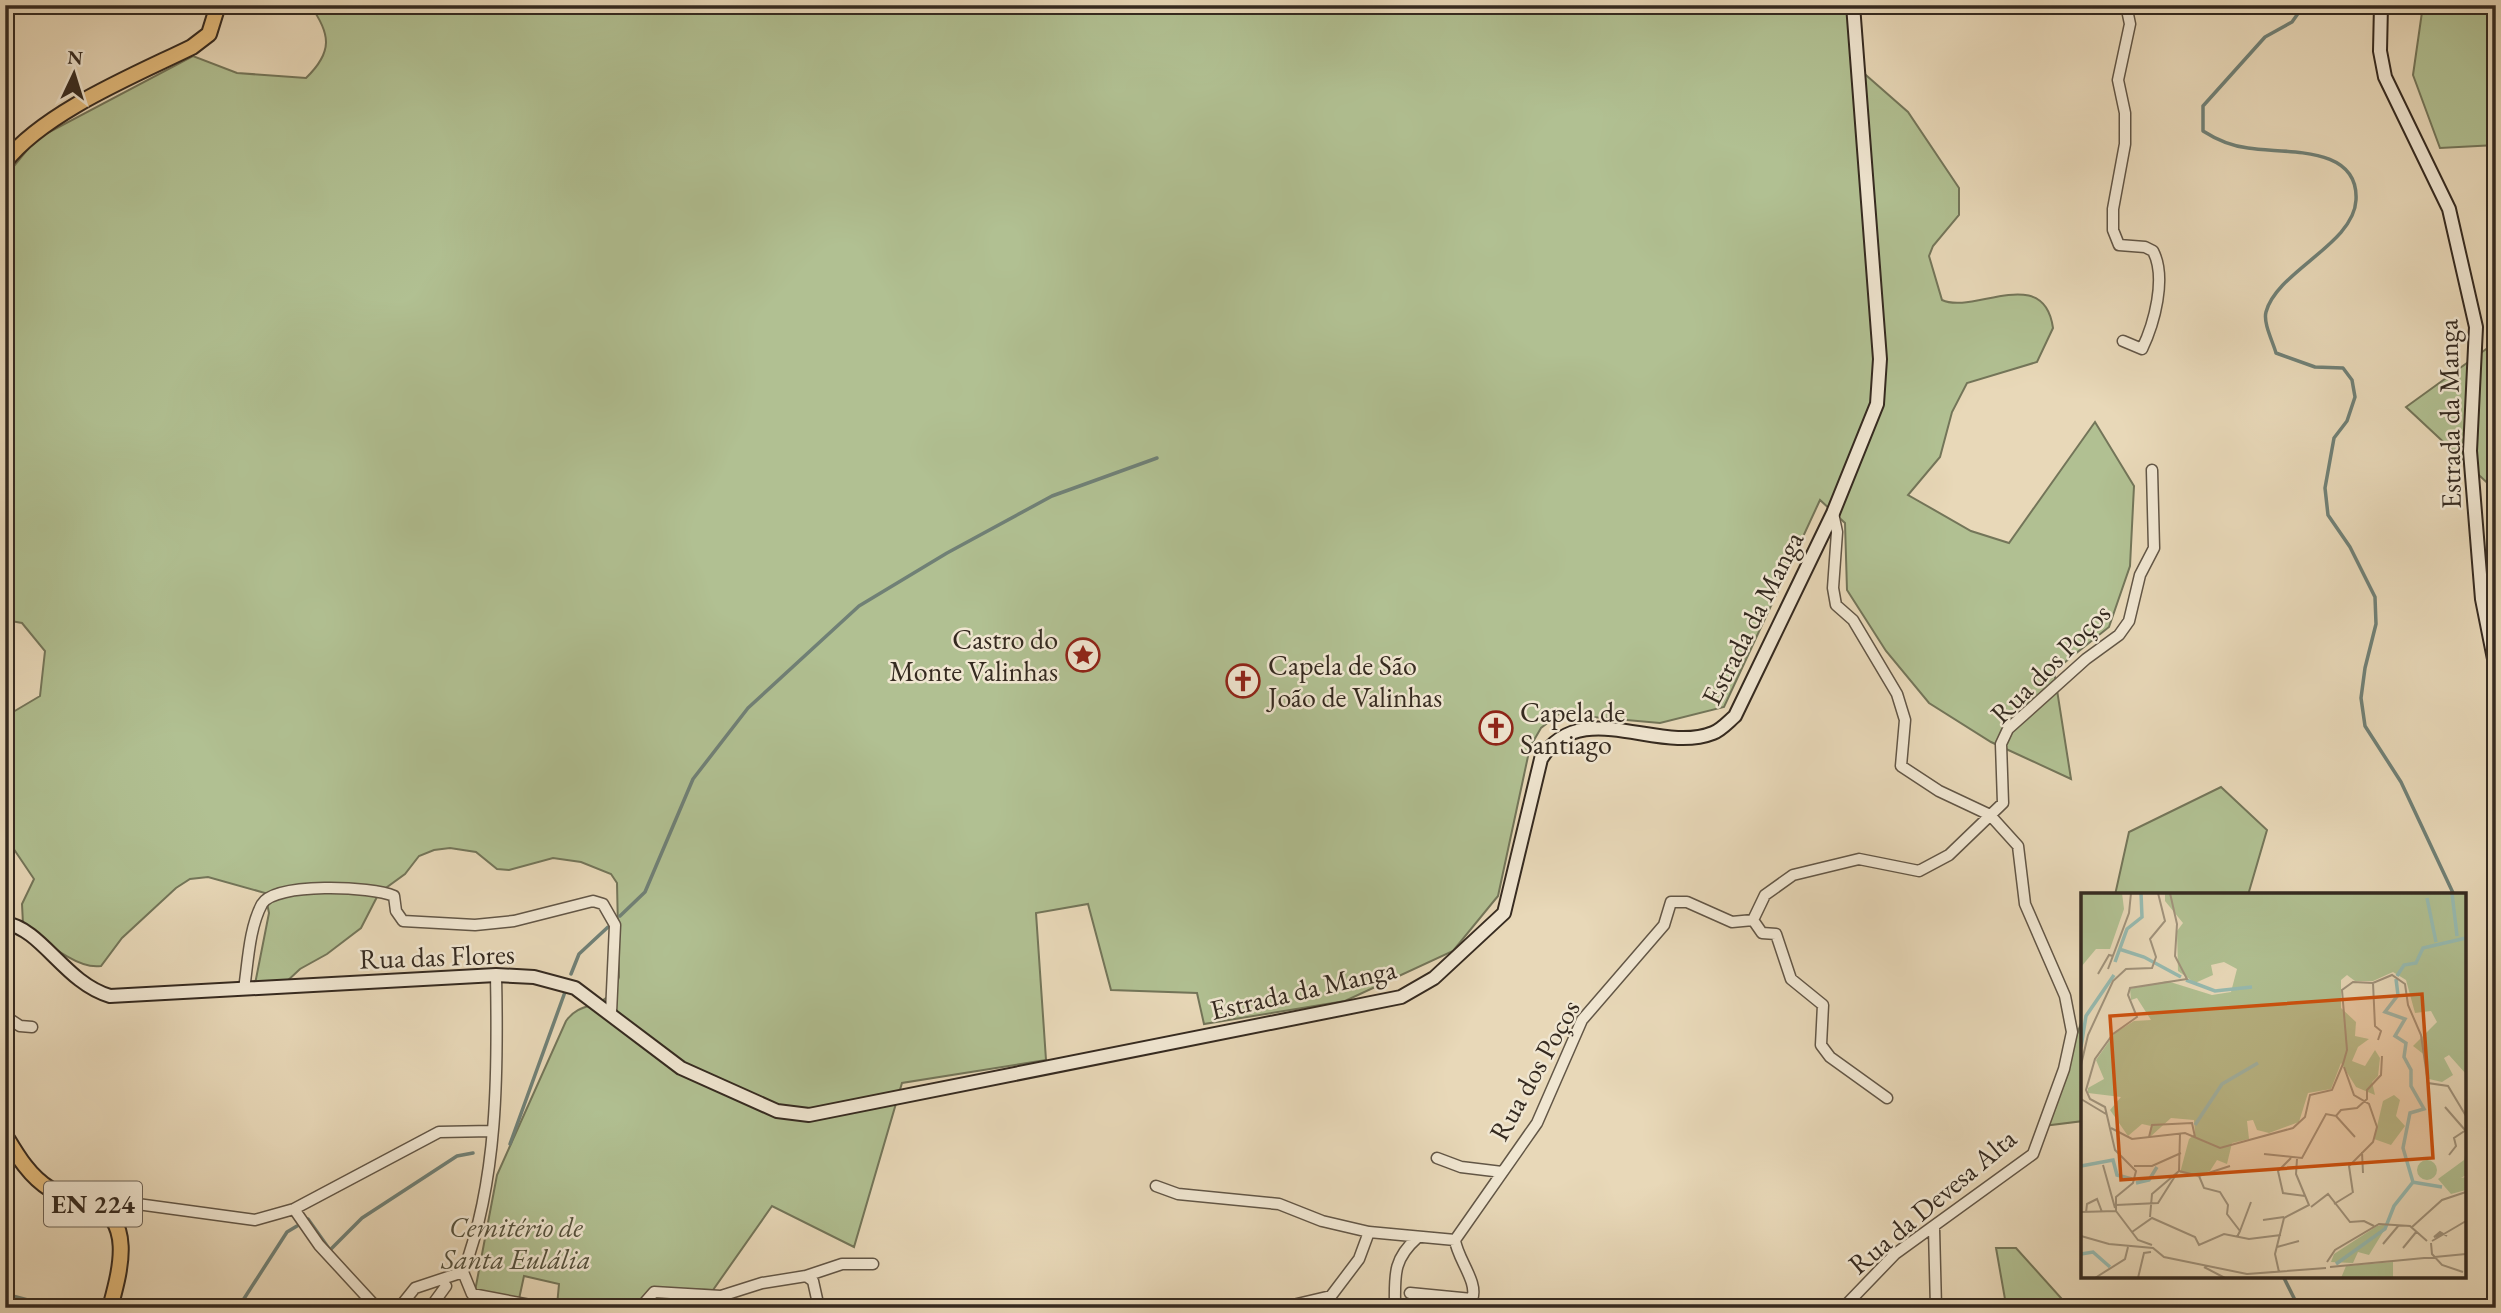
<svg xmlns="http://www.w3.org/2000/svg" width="2501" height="1313" font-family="'EB Garamond',serif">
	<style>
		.green { fill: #b1c092; stroke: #737559; stroke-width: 2 }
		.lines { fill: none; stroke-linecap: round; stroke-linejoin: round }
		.stream { stroke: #708076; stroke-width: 3.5 }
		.street-casing { stroke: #625646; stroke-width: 13 }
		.secondary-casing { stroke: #352a20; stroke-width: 16 }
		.primary-casing { stroke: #352a20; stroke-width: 18 }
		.street { stroke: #f0e6d1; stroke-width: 10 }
		.secondary { stroke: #f0e6d1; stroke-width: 12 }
		.primary { stroke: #e4bc7c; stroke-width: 14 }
		.labels { text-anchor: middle; stroke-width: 5; stroke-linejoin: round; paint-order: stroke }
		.shield { fill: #f0e6d1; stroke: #6d6255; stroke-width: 2 }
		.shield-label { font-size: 26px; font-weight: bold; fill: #352a20 }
		.street-label { font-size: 28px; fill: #352a20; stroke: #f0e6d1 }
		.poi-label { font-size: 28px; fill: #352a20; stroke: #f0e6d1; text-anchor: start }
		.park-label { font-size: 28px; font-style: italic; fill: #54503c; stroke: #f0e6d1 }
		.inset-river { fill: none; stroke: #97bab0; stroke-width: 3.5 }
		.inset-road { fill: none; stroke: #a0927b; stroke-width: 2 }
		.view { fill: #cd520f; fill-opacity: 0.15; stroke: #cd520f; stroke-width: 3.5 }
		.inset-edge { fill: none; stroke: #352a20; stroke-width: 3.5 }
	</style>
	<rect width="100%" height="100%" fill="#e8d8b8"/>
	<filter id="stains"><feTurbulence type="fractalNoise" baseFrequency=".00286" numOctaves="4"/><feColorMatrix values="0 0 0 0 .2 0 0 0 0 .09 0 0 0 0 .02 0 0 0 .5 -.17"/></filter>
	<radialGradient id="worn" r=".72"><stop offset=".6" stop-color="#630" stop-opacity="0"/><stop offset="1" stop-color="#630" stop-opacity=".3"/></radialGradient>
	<path class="green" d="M 310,5 L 1848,5 L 1859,69 L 1908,112 L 1959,188 L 1959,215 L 1933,246 L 1929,256 L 1942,300 C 1973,315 2044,263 2053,328 L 2037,362 L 1967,383 L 1952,412 L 1940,457 L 1908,495 L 1971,531 L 2009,543 L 2095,422 L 2134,486 L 2130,566 L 2109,627 L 2054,671 L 2071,779 L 1991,742 L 1929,703 L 1886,651 L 1847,590 L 1845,523 L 1820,500 L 1724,707 L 1660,723 L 1559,714 L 1541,728 L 1530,747 L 1498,896 L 1453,951 L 1345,1001 L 1204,1024 L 1197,993 L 1111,990 L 1088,904 L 1036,913 L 1046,1060 L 902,1083 L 854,1247 L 772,1206 L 713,1290 L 654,1288 L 636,1308 L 557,1306 L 559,1284 L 524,1276 L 519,1299 L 475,1291 L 497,1175 L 566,1021 C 583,997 609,1013 619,977 L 617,883 L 611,874 L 581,862 L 553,858 L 509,870 L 497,869 L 476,852 L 450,848 L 434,850 L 419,856 L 405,874 L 379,893 L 361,928 L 327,954 L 300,969 L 284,984 L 255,984 L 269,913 L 265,893 L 208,877 L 190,879 L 176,888 L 122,938 L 101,966 C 76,970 43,939 23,924 L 22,904 L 34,879 L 5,836 L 5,709 L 13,712 L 40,696 L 45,651 L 22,623 L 5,620 L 5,177 L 36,139 L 193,56 L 237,73 L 306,78 C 333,52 331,34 310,5 Z
		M 2423,5 L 2496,5 L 2496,145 L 2440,148 L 2413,75 Z
		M 2496,342 L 2496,491 L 2406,407 Z
		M 2221,787 L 2267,830 L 2248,895 L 2115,895 L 2129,832 Z
		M 2083,1018 L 2083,1121 L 2043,1126 Z
		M 1996,1248 L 2016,1248 L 2070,1308 L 1999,1308 L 2005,1299 Z"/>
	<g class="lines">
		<path class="stream" d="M 2304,5 L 2292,22 L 2265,37 L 2203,106 L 2203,131 C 2217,140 2231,146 2248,148 C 2283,154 2359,144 2356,200 C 2354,244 2277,271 2266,312 C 2263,323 2273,342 2276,353 L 2315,367 L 2343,368 L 2352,380 L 2355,397 L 2347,421 L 2334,438 L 2325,488 L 2328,515 L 2350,547 L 2375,597 L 2376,624 L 2365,668 L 2361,698 L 2365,726 L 2401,782 L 2454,895
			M 620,916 L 645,892 L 693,779 L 748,708 L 859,606 L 947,553 L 1052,496 L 1157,458
			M 571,974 L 579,954 L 608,927
			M 510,1144 L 565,992
			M 308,1219 L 330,1250 L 362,1218 L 457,1156 L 473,1153
			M 2283,1276 L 2299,1308
			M 5,1294 L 58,1308
			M 238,1308 L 287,1232 L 297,1226"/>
		<defs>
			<path id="street" d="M 2123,341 L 2142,349 C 2154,324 2167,278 2153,251 L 2145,247 L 2119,245 L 2113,230 L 2113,209 L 2125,144 L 2125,113 L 2118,80 L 2130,24 L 2126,5
				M 1833,513 L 1837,532 L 1833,588 L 1836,605 L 1853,620 L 1897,694 L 1905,720 L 1901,766 L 1939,791 L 1990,815 L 2018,846 L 2025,904 L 2065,996 L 2072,1032 L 2064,1069 L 2033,1154 L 1895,1254 L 1843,1308
				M 1753,920 L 1762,933 L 1776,934 L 1791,979 L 1823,1005 L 1821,1045 L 1830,1057 L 1887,1098
				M 244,989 C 248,963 249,928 262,904 C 275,882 372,886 394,896 L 396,911 L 403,921 L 475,925 L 514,921 L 593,901 L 603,904 L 615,925 L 611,1013
				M 5,1016 L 20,1026 L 32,1027
				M 1437,1158 L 1461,1167 L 1502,1172
				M 1156,1186 L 1178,1194 L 1279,1204 L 1322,1221 L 1369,1232 L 1455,1240 L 1537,1123 L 1582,1020 L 1664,925 L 1671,902 L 1687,902 L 1732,922 L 1753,920 L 1765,895 L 1793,875 L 1859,859 L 1919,871 L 1949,855 L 2003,803 L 2001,744 L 2008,729 L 2086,659 L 2119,635 L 2129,621 L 2140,575 L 2154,548 L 2152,470
				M 294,1209 L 319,1245 L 377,1308
				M 107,1212 L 130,1203 L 255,1220 L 294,1209 L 439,1132 L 492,1131
				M 1934,1228 L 1936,1308
				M 463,1272 C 498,1181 498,1071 496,975
				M 463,1272 L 472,1294 L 546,1308
				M 806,1276 L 813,1281 L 819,1308
				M 1410,1293 L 1472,1299 C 1479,1283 1457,1258 1455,1240
				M 399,1308 L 415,1288 L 463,1272
				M 430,1308 L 446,1286
				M 640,1308 L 654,1292 L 721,1296 L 762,1283 L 806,1276 L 842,1264 L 873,1264
				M 1280,1308 L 1331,1296 L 1359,1259 L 1369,1232
				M 1395,1308 C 1395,1277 1392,1260 1417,1238"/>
			<path id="secondary" d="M 2381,5 L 2380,51 L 2385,77 L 2449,209 L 2476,327 L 2470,451 L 2482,599 L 2496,669
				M 5,923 C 42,929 65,983 110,996 L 496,975 L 534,977 L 575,988 L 681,1068 L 777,1111 L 809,1115 L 1401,997 L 1434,978 L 1504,913 L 1541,759 C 1581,695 1658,755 1713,733 C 1721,730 1728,722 1735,716 L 1833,513 L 1877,404 L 1880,359 L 1853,5"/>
			<path id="primary" d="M 5,162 C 44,112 135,75 192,47 L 209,34 L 218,5
				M 5,1135 C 17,1155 29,1176 50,1189 C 62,1197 77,1198 91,1203 C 136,1219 119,1274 110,1308"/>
		</defs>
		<use href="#street" class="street-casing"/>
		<use href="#secondary" class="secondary-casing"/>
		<use href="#primary" class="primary-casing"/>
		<use href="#street" class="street"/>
		<use href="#secondary" class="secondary"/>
		<use href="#primary" class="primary"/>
	</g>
	<defs>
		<symbol id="sight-ring" viewBox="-11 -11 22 22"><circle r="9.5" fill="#f0e6d1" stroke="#8f2418" stroke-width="1.5"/><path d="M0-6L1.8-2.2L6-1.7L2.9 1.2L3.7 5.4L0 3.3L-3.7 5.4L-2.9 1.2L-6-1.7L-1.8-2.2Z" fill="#8f2418"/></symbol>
		<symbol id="church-ring" viewBox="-11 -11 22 22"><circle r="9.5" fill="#f0e6d1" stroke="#8f2418" stroke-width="1.5"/><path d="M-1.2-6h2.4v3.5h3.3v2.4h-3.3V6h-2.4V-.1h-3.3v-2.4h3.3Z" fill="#8f2418"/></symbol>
	</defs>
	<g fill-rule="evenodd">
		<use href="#sight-ring" x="1064" y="636" width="38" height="38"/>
		<use href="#church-ring" x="1224" y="662" width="38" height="38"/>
		<use href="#church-ring" x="1477" y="709" width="38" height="38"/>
	</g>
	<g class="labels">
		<rect class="shield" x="44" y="1181.5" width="98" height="45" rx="5"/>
		<g class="shield-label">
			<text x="93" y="1213">EN 224</text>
		</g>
		<g class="street-label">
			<text transform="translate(2449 414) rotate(-91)" y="10">Estrada da Manga</text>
			<text transform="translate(1752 618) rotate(-63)" y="10">Estrada da Manga</text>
			<text transform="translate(2050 663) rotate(-45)" y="10">Rua dos Poços</text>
			<text transform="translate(437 956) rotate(-2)" y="10">Rua das Flores</text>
			<text transform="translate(1303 989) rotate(-13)" y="10">Estrada da Manga</text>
			<text transform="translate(1534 1070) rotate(-61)" y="10">Rua dos Poços</text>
			<text transform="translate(1932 1201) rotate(-40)" y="10">Rua da Devesa Alta</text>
		</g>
		<g class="poi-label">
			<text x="1058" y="649" text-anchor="end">Castro do<tspan x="1058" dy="32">Monte Valinhas</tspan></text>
			<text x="1268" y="675">Capela de São<tspan x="1268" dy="32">João de Valinhas</tspan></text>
			<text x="1520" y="722">Capela de<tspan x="1520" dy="32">Santiago</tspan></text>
		</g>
		<g class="park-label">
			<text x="516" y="1237">Cemitério de<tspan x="516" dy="32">Santa Eulália</tspan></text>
		</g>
	</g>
	<g transform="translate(2081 893)">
		<rect width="385" height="385" fill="#e8d8b8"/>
		<path d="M 0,0 L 41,0 L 43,16 L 29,56 L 15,56 L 0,74 ZM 84,0 L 385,0 L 385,181 L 368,162 L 363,165 L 372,182 L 361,189 L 348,186 L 345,163 L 332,153 L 356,129 L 350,118 L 334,120 L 325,87 L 312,79 L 292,88 L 274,88 L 266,82 L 260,87 L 260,115 L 275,129 L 274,143 L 288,146 L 277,154 L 271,168 L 284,173 L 294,157 L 299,165 L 297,183 L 291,189 L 294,202 L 275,194 L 260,170 L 250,196 L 227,200 L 218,229 L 188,240 L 176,237 L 172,227 L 166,228 L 168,246 L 151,250 L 146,271 L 136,267 L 129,278 L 118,282 L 99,280 L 108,246 L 114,241 L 113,227 L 90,225 L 69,244 L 70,233 L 61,231 L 47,243 L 29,217 L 40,204 L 7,200 L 7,195 L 23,186 L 15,167 L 34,140 L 53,128 L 70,127 L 56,105 L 50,107 L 49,96 L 86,88 L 131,102 L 150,99 L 156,76 L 143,69 L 130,72 L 132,82 L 114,90 L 97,78 L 96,38 L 102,30 L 84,8 ZM 313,202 L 319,207 L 315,223 L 324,233 L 310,252 L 293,246 L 302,208 ZM 385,258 L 385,282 L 380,285 L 385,284 L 385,297 L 370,301 L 357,286 L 383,267 ZM336 277a10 10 0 1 1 20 0a10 10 0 1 1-20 0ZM 307,331 L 288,362 L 277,359 L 272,370 L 250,369 L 253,361 L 296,333 ZM 312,369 L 312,385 L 260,385 L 265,373 Z" fill="#b1c092"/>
		<path class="inset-river" d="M 371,0 L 376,43M 346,5 L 355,49M 38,56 L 63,64 L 100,84M 34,69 L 46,36 L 61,24 L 60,0M 316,83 L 323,72 L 335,70 L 342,55 L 385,45M 105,87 L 134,98 L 171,94M 0,154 L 5,123 L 33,82M 114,232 L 141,191 L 177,170M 0,273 L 32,267 L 36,282 L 51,286M 331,289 L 361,294M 55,290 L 68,287 L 76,274M 0,361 L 12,359 L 29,374M 255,371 L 304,336 L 313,313 L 332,289 L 322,255 L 329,220 L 343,216 L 330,193 L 330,177 L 323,164 L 325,150 L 314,143 L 324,126 L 304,119 L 317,102 L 315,86"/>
		<path class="inset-road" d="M 27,76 L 48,20 L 50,0M 17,81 L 28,62 L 32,63M 292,90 L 294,133 L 300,138 L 297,147M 0,172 L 7,142 L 32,88 L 45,76 L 71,75 L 75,64 L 69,46 L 84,28 L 77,0M 263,174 L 273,202 L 288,211 L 296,234 L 292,249 L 268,273 L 272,300M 0,206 L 25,221M 364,214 L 384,237M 255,223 L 274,244M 30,235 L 51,246 L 104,240 L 139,255 L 212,235 L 224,224 L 229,202 L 251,197 L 262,171 L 266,157 L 261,97 L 272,89 L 292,90 L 311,82 L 324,91 L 327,112 L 340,142 L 347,190 L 367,193 L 385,223M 68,244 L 71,232 L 111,230 L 114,244M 281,259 L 282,280M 183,261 L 221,265 L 245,221 L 255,223 L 260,217 L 276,215 L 286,206 L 286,197 L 300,182 L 301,163M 368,262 L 375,253 L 373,245 L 385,237M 210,265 L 197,278 L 202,300 L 224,303M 22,272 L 34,315M 53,273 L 71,273 L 100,260M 98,278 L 118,283 L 149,273M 98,278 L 99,240M 118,283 L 123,295 L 139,299 L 147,312 L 146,321 L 159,338 L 156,344M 253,311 L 271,300M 35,312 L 77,310 L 96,280M 230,314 L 247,301 L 269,329 L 283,328 L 293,333M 0,319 L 35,318M 5,320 L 6,311 L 16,306 L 21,319M 69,324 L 71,301 L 98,278M 182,327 L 203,324M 331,334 L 361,307 L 385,299M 159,338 L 170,309M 51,339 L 71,325 L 114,344 L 118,352 L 143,341 L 168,346 L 200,342M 362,341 L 353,344 L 359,339 L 366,343M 0,343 L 28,351 L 72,355 L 83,364 L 166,381 L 245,375M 351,348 L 385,328M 350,350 L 351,361 L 361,372 L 382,379M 302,351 L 318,332M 71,352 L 57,347 L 35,318 L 35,304 L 52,290 L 55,278 L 34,257 L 24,214 L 9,206 L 5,197 L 14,166 L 32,141 L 56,124 L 47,102 L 49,95 L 106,86 L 94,63 L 96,31 L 89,0M 196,354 L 218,348M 322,355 L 336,338M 246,369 L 254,357 L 298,331 L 329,333 L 346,348M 123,374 L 144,385M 249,374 L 385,361M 198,379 L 194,361 L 203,325 L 228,312 L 215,281 L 216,266M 14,385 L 44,366 L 47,354M 57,385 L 63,360 L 70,359"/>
		<path class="view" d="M 341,101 L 352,265 L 40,287 L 29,123 Z"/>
		<rect width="385" height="385" class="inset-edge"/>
	</g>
	<rect width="2501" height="1313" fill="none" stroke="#e8d8b8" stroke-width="28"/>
	<rect x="7" y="7" width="2487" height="1299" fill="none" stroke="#352a20" stroke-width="3.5"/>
	<rect x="14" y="14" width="2473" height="1285" fill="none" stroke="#352a20" stroke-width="2"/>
	<g transform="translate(74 74) rotate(4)" stroke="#f0e6d1" stroke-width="5" paint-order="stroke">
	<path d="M0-5L12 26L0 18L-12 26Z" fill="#352a20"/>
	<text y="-10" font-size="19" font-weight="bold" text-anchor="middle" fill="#352a20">N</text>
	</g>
	<rect width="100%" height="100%" filter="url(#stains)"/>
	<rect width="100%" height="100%" fill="url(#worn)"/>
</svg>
